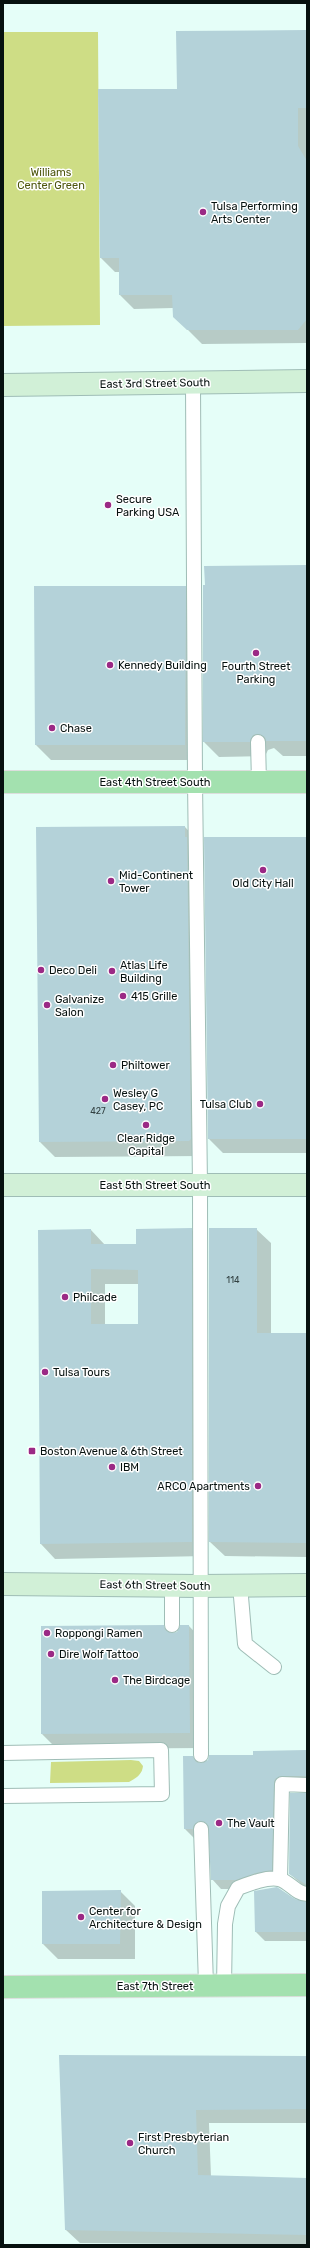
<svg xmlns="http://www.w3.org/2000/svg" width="310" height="2248" font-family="Rubik,sans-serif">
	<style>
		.green { fill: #cedd85 }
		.shadow { fill: #0003; fill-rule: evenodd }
		.building { fill: #b4d2d9; fill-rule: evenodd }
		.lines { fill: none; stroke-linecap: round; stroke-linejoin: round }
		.lane-casing { stroke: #9fbdb6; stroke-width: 16 }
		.secondary-casing { stroke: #9fbdb6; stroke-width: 24 }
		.primary-casing { stroke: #dcdedd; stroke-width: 24 }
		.lane { stroke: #fff; stroke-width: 14 }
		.secondary { stroke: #d1f0d7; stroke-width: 22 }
		.primary { stroke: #a3e1af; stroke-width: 22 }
		.poi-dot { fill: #9b2985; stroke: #fff; stroke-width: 1.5 }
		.labels { text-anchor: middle; stroke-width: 3; stroke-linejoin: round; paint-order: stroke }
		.number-label { font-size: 9px; fill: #324142 }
		.park-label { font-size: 11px; fill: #4d560c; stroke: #fff }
		.poi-label { font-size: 11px; fill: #06110f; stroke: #fff; text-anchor: start }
		.street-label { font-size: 11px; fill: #06110f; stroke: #fff }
	</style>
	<rect width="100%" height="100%" fill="#e5fef8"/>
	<path class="green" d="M 3,32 L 98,32 L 100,325 L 3,326 Z
		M 131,1760 L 139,1761 L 143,1766 C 142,1775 136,1778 129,1782 L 50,1783 L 51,1762 Z"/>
	<path class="shadow" d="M 307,31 L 307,343 L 202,344 L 174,316 L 173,308 L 134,309 L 120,295 L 120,272 L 115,272 L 101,258 L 178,90 Z
		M 307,566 L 307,756 L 283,756 L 274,748 L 268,750 L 265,756 L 219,757 L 204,742 Z
		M 185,586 L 201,602 L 200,760 L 51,760 L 36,745 Z
		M 185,827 L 200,843 L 204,1156 L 55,1157 L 40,1142 L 37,828 Z
		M 307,838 L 307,1153 L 223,1153 L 209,1139 Z
		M 191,1229 L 206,1244 L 206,1556 L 55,1559 L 41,1544 L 91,1230 L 105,1245 L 137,1245 ZM 105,1284 L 139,1284 L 139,1325 L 105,1325 Z
		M 256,1229 L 271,1243 L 271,1334 L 307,1334 L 307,1557 L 225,1556 L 210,1542 Z
		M 163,1626 L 173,1635 L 189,1626 L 204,1642 L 205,1748 L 57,1749 L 42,1734 Z
		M 307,1751 L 307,1786 L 284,1789 L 281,1879 L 246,1889 L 221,1889 L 212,1879 L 209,1830 L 203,1834 L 202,1838 L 194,1838 L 185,1829 L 192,1756 L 200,1764 Z
		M 307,1793 L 307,1889 L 290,1874 Z
		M 120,1891 L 135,1906 L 135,1959 L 58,1959 L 43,1944 Z
		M 295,1900 L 307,1903 L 307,1941 L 265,1941 L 256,1932 Z
		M 60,2056 L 307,2057 L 307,2123 L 209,2123 L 211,2177 L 307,2179 L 307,2245 L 80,2243 L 66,2230 Z"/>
	<path class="building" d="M 307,30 L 307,108 L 298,108 L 298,146 L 307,161 L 307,319 L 298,330 L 187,330 L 173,317 L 172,295 L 119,295 L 119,258 L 100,258 L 98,89 L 177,89 L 176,31 Z
		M 307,565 L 307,741 L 266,741 L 265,737 L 258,734 L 253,735 L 250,742 L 203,742 L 203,585 L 205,585 L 204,566 Z
		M 34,586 L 186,586 L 185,745 L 35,745 Z
		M 185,826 L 185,837 L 187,837 L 191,1139 L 189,1141 L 39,1142 L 36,827 Z
		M 204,837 L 307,837 L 307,1139 L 208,1139 Z
		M 192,1228 L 192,1542 L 40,1544 L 38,1230 L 91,1229 L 91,1244 L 136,1244 L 136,1229 ZM 91,1269 L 138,1270 L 138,1324 L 91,1324 Z
		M 209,1228 L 257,1228 L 257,1333 L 307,1333 L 307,1543 L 209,1542 Z
		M 164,1625 L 165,1630 L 172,1633 L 177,1632 L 180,1625 L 189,1625 L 190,1733 L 41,1734 L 41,1626 Z
		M 307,1750 L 307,1776 L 282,1776 L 275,1779 L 274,1783 L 272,1870 L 256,1873 L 236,1880 L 211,1880 L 208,1825 L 200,1821 L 194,1825 L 193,1829 L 184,1829 L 183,1756 L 193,1756 L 196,1762 L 201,1763 L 208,1760 L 209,1755 L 253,1755 L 253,1751 Z
		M 290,1793 L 307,1793 L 307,1885 L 289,1874 Z
		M 277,1887 L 295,1899 L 307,1902 L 307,1932 L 255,1932 L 254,1891 Z
		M 121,1890 L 120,1944 L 42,1944 L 42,1891 Z
		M 59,2055 L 307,2056 L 307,2109 L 196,2110 L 198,2175 L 307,2178 L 307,2235 L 65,2230 Z"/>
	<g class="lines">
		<defs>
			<path id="lane" d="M 193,383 L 195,781 L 200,1185 L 201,1755
				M 258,742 L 259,782
				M 240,1585 L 245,1644 L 274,1667
				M 172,1586 L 172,1625
				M 3,1753 L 161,1750 L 162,1794 L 3,1796
				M 201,1829 L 206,1985
				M 280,1879 L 282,1784 L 307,1785
				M 224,1986 L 225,1924 L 228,1906 L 238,1888 C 251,1883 266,1877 279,1879 C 290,1882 296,1894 307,1894"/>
			<path id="secondary" d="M 3,385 L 307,381
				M 3,1185 L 307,1185
				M 3,1584 L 199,1586 L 307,1585"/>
			<path id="primary" d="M 3,782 L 307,782
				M 3,1987 L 307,1985"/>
		</defs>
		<use href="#lane" class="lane-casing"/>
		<use href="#secondary" class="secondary-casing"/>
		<use href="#primary" class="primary-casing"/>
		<use href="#lane" class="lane"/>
		<use href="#secondary" class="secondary"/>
		<use href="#primary" class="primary"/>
	</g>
	<g class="poi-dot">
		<circle cx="203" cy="212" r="4"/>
		<circle cx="108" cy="505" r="4"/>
		<circle cx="256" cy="653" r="4"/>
		<circle cx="110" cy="665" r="4"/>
		<circle cx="52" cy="728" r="4"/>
		<circle cx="263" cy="870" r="4"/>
		<circle cx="111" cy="881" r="4"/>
		<circle cx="41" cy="970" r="4"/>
		<circle cx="112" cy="971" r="4"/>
		<circle cx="123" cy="996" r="4"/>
		<circle cx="47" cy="1005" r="4"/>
		<circle cx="113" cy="1065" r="4"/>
		<circle cx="105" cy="1099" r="4"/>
		<circle cx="260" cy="1104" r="4"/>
		<circle cx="146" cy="1125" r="4"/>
		<circle cx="65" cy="1297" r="4"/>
		<circle cx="45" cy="1372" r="4"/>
		<rect x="28" y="1447" width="8" height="8" rx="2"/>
		<circle cx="112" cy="1467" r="4"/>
		<circle cx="258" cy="1486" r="4"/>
		<circle cx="47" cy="1633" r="4"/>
		<circle cx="51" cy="1654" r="4"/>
		<circle cx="115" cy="1680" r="4"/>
		<circle cx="219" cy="1823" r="4"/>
		<circle cx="81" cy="1917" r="4"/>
		<circle cx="130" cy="2143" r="4"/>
	</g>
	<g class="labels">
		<g class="number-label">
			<text x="98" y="1114">427</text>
			<text x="233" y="1283">114</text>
		</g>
		<g class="park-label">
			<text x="51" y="176">Williams<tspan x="51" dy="13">Center Green</tspan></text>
		</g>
		<g class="poi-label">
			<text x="211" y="210">Tulsa Performing<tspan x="211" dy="13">Arts Center</tspan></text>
			<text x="116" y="503">Secure<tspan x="116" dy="13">Parking USA</tspan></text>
			<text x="118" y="669">Kennedy Building</text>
			<text x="256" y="670" text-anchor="middle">Fourth Street<tspan x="256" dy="13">Parking</tspan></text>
			<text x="60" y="732">Chase</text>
			<text x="119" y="879">Mid-Continent<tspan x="119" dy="13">Tower</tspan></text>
			<text x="263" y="887" text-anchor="middle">Old City Hall</text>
			<text x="120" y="969">Atlas Life<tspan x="120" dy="13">Building</tspan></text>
			<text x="49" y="974">Deco Deli</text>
			<text x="131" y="1000">415 Grille</text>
			<text x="55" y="1003">Galvanize<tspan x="55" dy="13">Salon</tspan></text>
			<text x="121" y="1069">Philtower</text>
			<text x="113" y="1097">Wesley G<tspan x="113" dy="13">Casey, PC</tspan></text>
			<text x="252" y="1108" text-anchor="end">Tulsa Club</text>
			<text x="146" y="1142" text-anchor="middle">Clear Ridge<tspan x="146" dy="13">Capital</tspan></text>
			<text x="73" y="1301">Philcade</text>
			<text x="53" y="1376">Tulsa Tours</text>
			<text x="40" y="1455">Boston Avenue &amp; 6th Street</text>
			<text x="120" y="1471">IBM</text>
			<text x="250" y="1490" text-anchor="end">ARCO Apartments</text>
			<text x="55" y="1637">Roppongi Ramen</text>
			<text x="59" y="1658">Dire Wolf Tattoo</text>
			<text x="123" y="1684">The Birdcage</text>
			<text x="227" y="1827">The Vault</text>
			<text x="89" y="1915">Center for<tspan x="89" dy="13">Architecture &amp; Design</tspan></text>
			<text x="138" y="2141">First Presbyterian<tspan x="138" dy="13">Church</tspan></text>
		</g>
		<g class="street-label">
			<text transform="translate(155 383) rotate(-1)" y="4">East 3rd Street South</text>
			<text x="155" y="786">East 4th Street South</text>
			<text x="155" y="1189">East 5th Street South</text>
			<text transform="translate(155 1585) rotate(1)" y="4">East 6th Street South</text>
			<text x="155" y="1990">East 7th Street</text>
		</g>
	</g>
	<rect width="310" height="2248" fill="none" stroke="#06110f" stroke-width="8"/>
</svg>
